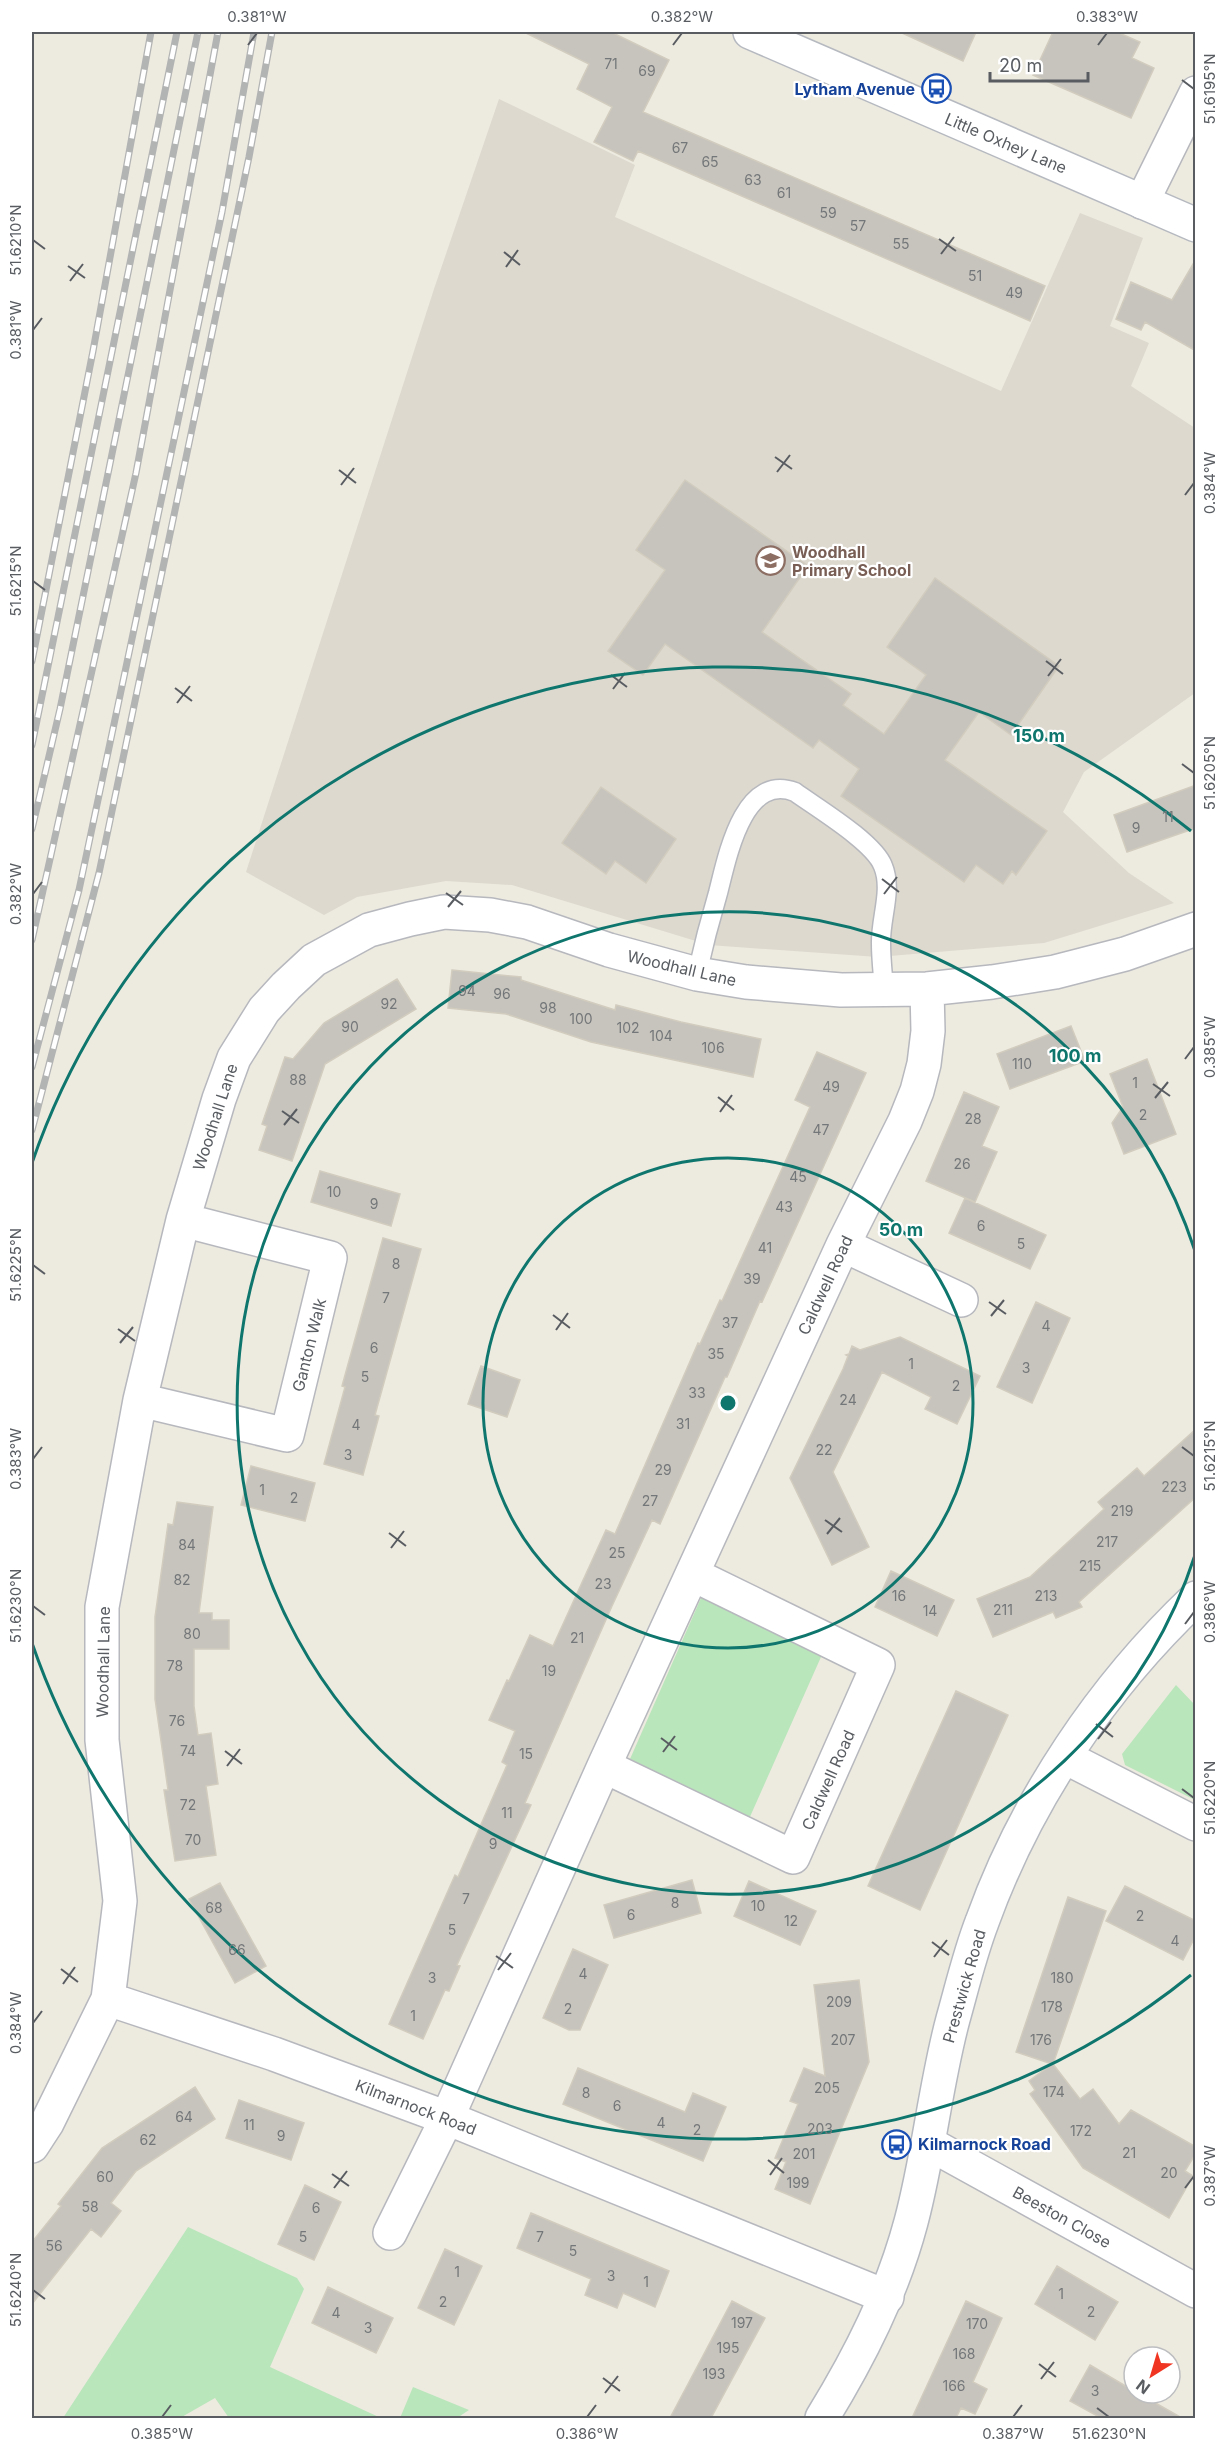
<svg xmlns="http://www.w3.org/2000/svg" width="1227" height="2450" font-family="Inter,sans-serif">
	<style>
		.education { fill: #ddd9cf }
		.green { fill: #bae6bb }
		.building { fill: #c7c4bd; stroke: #d1ccbe; stroke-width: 1.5 }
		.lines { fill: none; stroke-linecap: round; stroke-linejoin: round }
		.service-casing { stroke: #b6b8be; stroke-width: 21 }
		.minor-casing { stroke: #b6b8be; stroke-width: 36 }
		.secondary-casing { stroke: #b6bac0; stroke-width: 36 }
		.service { stroke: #fff; stroke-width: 18 }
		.minor { stroke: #fff; stroke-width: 33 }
		.secondary { stroke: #fff; stroke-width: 33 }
		.rail-casing { stroke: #b2b3b3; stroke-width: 7 }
		.rail { stroke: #fff; stroke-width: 4.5; stroke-dasharray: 14; stroke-linecap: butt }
		.ticks { fill: none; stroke: #595d62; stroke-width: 2 }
		.ring { fill: none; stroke: #0f766e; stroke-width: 3 }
		.labels { text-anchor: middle; stroke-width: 4.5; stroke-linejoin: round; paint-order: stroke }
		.number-label { font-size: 14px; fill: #747779 }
		.transit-label { font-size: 16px; font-weight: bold; fill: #164399; stroke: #fff; text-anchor: end }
		.street-label { font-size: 16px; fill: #595d62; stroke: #fff }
		.education-label { font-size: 16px; font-weight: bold; fill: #785e54; stroke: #fff; text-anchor: start }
		.centre { fill: #0f766e; stroke: #fff; stroke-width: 3 }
		.ring-label { font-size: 18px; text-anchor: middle; font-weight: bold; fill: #0f766e; stroke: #fff; stroke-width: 4.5; stroke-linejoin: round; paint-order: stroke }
		.neatline { fill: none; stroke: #595d62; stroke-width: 2 }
		.ticks-label { font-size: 15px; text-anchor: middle; fill: #595d62 }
	</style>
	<rect width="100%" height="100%" fill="#edeae0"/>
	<path class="education" d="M 499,99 L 635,165 L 615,217 L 1001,391 L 1080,213 L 1143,238 L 1110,326 L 1149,343 L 1131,386 L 1195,428 L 1195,693 L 1084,772 L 1063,812 L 1129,873 L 1174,903 L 1044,943 L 878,957 L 709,945 L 512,885 L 446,881 L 357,897 L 324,915 L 246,872 L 434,289 Z"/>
	<path class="green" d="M 705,1589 L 825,1648 L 749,1819 L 630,1759 Z
		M 1176,1685 L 1195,1705 L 1195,1800 L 1125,1765 L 1122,1754 Z
		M 188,2227 L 297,2278 L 304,2289 L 270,2367 L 381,2418 L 229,2418 L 215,2398 L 180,2418 L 63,2418 Z
		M 413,2387 L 469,2410 L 457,2418 L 400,2418 Z"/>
	<path class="building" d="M 524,32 L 611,32 L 669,60 L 643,112 L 1045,286 L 1030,321 L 638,151 L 633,161 L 594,142 L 612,107 L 577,89 L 589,64 Z
		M 900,32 L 976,32 L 963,61 Z
		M 1053,32 L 1117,32 L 1140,42 L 1132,58 L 1154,68 L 1131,118 L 1033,75 Z
		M 1196,259 L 1196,351 L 1145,322 L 1141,330 L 1116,319 L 1131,282 L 1172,300 Z
		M 685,480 L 808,566 L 762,632 L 851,694 L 843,705 L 884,734 L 926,675 L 887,647 L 935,578 L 1059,666 L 1011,735 L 979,712 L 945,760 L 1047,831 L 1016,875 L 1012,871 L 1003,884 L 976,865 L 964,882 L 841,796 L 859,769 L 819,740 L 813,748 L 665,644 L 643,675 L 608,651 L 665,570 L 636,550 Z
		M 1196,785 L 1196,828 L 1127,852 L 1114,815 Z
		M 601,787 L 676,839 L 646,883 L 615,861 L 606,874 L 562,843 Z
		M 452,970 L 521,977 L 521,980 L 615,1010 L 616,1005 L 681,1022 L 761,1039 L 753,1077 L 591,1042 L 506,1014 L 448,1008 Z
		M 397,979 L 416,1009 L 325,1064 L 292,1161 L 259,1150 L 267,1126 L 262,1124 L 285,1057 L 293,1059 L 324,1023 Z
		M 1071,1026 L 1085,1061 L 1010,1089 L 997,1054 Z
		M 817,1052 L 866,1073 L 762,1302 L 760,1301 L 727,1377 L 725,1377 L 660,1524 L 652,1520 L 612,1606 L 525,1803 L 531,1805 L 457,1965 L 460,1966 L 449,1991 L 445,1990 L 423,2039 L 389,2024 L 455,1875 L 458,1877 L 507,1765 L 502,1762 L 515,1731 L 489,1720 L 507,1680 L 509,1681 L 530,1635 L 553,1646 L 606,1530 L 615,1534 L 698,1343 L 700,1344 L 720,1300 L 722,1301 L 810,1107 L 795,1100 Z
		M 1147,1059 L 1176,1134 L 1124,1154 L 1112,1123 L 1123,1107 L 1110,1074 Z
		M 964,1092 L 999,1107 L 982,1146 L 997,1152 L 975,1202 L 926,1181 Z
		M 320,1171 L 400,1194 L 391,1226 L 311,1202 Z
		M 965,1198 L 1046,1235 L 1030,1269 L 949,1233 Z
		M 383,1238 L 421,1249 L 375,1415 L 379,1416 L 363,1475 L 324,1464 L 345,1387 L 342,1386 Z
		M 1036,1302 L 1070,1318 L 1032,1403 L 997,1387 Z
		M 900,1337 L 980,1376 L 957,1424 L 925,1409 L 931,1397 L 882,1372 L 833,1472 L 869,1547 L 832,1565 L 790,1478 L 843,1369 L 848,1356 L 846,1355 L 849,1354 L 852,1346 L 860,1350 Z
		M 481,1366 L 520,1380 L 507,1417 L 468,1404 Z
		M 1196,1429 L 1196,1497 L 1079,1602 L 1082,1607 L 1056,1618 L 1053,1612 L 993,1637 L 977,1599 L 1030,1577 L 1104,1509 L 1098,1502 L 1137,1468 L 1144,1476 Z
		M 251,1466 L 315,1483 L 305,1521 L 241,1505 Z
		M 177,1502 L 213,1507 L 199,1613 L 212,1613 L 212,1620 L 229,1620 L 229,1649 L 194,1649 L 194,1706 L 198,1735 L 211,1733 L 218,1784 L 206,1786 L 216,1855 L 175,1861 L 164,1790 L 168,1790 L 155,1699 L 155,1617 L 168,1524 L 173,1525 Z
		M 891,1571 L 954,1600 L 937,1636 L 875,1607 Z
		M 956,1691 L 1008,1715 L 920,1910 L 868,1886 Z
		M 692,1880 L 701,1913 L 614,1938 L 604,1905 Z
		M 749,1881 L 816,1911 L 800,1945 L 734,1916 Z
		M 220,1883 L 266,1966 L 235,1983 L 189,1899 Z
		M 1125,1886 L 1196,1921 L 1196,1935 L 1183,1960 L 1106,1921 Z
		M 1068,1897 L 1106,1911 L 1053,2064 L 1080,2099 L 1093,2089 L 1119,2124 L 1131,2110 L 1196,2147 L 1196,2153 L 1185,2171 L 1193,2176 L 1169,2218 L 1083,2168 L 1030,2094 L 1035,2090 L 1029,2081 L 1052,2064 L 1016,2052 Z
		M 573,1949 L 608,1965 L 580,2030 L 569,2030 L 543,2018 Z
		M 859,1980 L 869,2062 L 810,2204 L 775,2189 L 786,2162 L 775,2158 L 798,2104 L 790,2101 L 804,2068 L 825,2076 L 814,1985 Z
		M 578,2068 L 685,2112 L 693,2093 L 726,2107 L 703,2161 L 563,2104 Z
		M 195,2087 L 215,2119 L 136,2171 L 111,2203 L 121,2211 L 101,2237 L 91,2229 L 32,2304 L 32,2242 L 61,2206 L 58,2204 L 102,2148 Z
		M 239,2100 L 304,2123 L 291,2160 L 226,2138 Z
		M 305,2185 L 341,2202 L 314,2260 L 278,2244 Z
		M 531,2213 L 669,2271 L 655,2307 L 623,2293 L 617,2308 L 585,2295 L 591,2279 L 517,2248 Z
		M 445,2249 L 482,2266 L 454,2325 L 418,2308 Z
		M 1057,2266 L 1118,2302 L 1095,2340 L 1035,2304 Z
		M 328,2287 L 393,2318 L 376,2353 L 312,2323 Z
		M 732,2301 L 765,2318 L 711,2418 L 670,2418 Z
		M 966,2301 L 1002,2318 L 973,2382 L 987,2389 L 975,2414 L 961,2408 L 956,2418 L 912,2418 Z
		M 1090,2365 L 1134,2391 L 1134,2393 L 1138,2393 L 1182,2418 L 1101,2418 L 1070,2401 Z"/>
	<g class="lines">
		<defs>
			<path id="service" d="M 697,974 C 703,947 710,920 718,893 C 727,858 743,772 795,792 C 817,808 874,842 883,866 C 893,890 880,919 881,944 C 881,959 883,975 884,990"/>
			<path id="minor" d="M 1142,202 L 1196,93
				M 843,1245 L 961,1300
				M 140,1400 L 287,1435 L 330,1258 L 183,1220
				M 1065,1757 L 1196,1824
				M 604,1766 L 793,1857 L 878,1665 L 692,1574
				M 108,1999 L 274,2054 L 447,2118 L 887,2297
				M 928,2143 L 1196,2291
				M 32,2146 L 47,2123 L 108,1999 L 120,1901 L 102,1740 L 102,1607 L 140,1400 L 183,1220 L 219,1099 L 234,1058 L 264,1010 L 286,986 L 314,960 L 369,930 L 410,919 L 444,912 L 490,915 L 527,922 L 609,950 L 697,974 L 746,982 L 841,990 L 927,989 L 992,982 L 1055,972 L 1125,954 L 1196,929
				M 390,2233 L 447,2118 L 604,1766 L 843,1245 L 905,1121 L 917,1091 L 924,1064 L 928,1031 L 927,989"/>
			<path id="secondary" d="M 750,32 L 1196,225
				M 822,2418 C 860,2356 892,2293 911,2222 C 929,2155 935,2086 953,2019 C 962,1987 970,1953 982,1922 C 1026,1800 1102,1687 1196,1598"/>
		</defs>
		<use href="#service" class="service-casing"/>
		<use href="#minor" class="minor-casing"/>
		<use href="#secondary" class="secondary-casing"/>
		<use href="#service" class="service"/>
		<use href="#minor" class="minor"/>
		<use href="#secondary" class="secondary"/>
		<defs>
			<path id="rail" d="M 32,661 L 93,351 L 151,32
				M 32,745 L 177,32
				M 32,829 L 60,709 L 198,32
				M 32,940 L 136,473 L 218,32
				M 32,1067 L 79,890 L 222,212 L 254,32
				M 32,1130 L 99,873 L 249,157 L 272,32"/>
		</defs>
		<use href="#rail" class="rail-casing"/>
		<use href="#rail" class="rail"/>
	</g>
	<path class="ticks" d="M 248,45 L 257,33M 673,45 L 682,33M 1098,45 L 1107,33M 1182,80 L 1194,89M 939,239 L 956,251M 33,240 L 45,249M 504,252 L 520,265M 941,254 L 954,237M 68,266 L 85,278M 506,267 L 518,250M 70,281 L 83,264M 33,330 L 42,318M 775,457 L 792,469M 339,470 L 356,483M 777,472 L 790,455M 341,485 L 354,468M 1185,495 L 1194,483M 33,581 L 45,590M 1046,661 L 1063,674M 611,675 L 627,687M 1048,676 L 1061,659M 175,688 L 192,701M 613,689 L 625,673M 177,703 L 190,686M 1182,764 L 1194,773M 882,879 L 899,892M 446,893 L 463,905M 33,894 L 42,882M 884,894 L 897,877M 448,907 L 461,891M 1185,1059 L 1194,1047M 1153,1084 L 1170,1096M 718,1097 L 734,1110M 1155,1098 L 1168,1082M 282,1111 L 299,1123M 720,1112 L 732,1095M 284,1125 L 297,1109M 33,1265 L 45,1274M 989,1302 L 1006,1314M 553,1315 L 570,1328M 991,1316 L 1004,1300M 118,1329 L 135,1341M 556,1330 L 568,1313M 120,1343 L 133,1327M 1182,1447 L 1194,1456M 33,1459 L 42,1447M 825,1520 L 842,1532M 389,1533 L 406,1546M 827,1534 L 840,1518M 391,1548 L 404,1531M 33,1606 L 45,1615M 1185,1624 L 1194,1612M 1096,1724 L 1113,1737M 661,1738 L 677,1750M 1098,1739 L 1111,1722M 225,1751 L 242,1764M 663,1752 L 675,1736M 227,1766 L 240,1749M 1182,1789 L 1194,1798M 932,1942 L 949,1955M 496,1956 L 513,1968M 934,1957 L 947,1940M 61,1969 L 78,1982M 498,1970 L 511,1953M 63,1984 L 75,1967M 33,2023 L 42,2011M 768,2160 L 784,2173M 332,2174 L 349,2186M 770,2175 L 782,2158M 334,2188 L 347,2171M 1185,2188 L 1194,2176M 33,2290 L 45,2299M 1039,2364 L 1056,2377M 603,2378 L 620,2391M 1041,2379 L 1054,2362M 605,2393 L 618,2376M 1097,2408 L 1109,2417M 162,2417 L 171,2405M 587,2417 L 596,2405M 1013,2417 L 1022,2405"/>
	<g class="ring">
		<circle cx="728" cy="1403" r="245"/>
		<path d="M1195 1555A491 491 0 1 1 1195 1251"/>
		<path d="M1191 1975A736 736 0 0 1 32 1643M32 1163A736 736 0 0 1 1191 831"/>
	</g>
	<defs>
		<symbol id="bus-ring" viewBox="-11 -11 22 22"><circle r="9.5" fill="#fff" stroke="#1a4fb4" stroke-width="1.5"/><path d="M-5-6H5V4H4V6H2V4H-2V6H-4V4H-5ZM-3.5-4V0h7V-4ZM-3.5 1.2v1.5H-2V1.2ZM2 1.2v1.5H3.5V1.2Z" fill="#1a4fb4"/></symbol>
		<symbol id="school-ring" viewBox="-11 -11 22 22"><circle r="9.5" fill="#fff" stroke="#8d6e63" stroke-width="1.5"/><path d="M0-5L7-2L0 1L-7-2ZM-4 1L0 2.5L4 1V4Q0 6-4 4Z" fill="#8d6e63"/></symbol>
	</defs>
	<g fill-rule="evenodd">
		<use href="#bus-ring" x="920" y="72" width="33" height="33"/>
		<use href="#school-ring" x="754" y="544" width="33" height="33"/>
		<use href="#bus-ring" x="880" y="2128" width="33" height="33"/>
	</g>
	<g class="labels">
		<g class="number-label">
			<text x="611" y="69">71</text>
			<text x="647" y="76">69</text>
			<text x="680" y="153">67</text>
			<text x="710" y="167">65</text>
			<text x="753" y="185">63</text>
			<text x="784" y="198">61</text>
			<text x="828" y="218">59</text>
			<text x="858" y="231">57</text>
			<text x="901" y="249">55</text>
			<text x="975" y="281">51</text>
			<text x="1014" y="298">49</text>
			<text x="1168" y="822">11</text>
			<text x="1136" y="833">9</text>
			<text x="467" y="996">94</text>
			<text x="502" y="999">96</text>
			<text x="389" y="1009">92</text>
			<text x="548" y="1013">98</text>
			<text x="581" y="1024">100</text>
			<text x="350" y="1032">90</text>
			<text x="628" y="1033">102</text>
			<text x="661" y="1041">104</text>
			<text x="713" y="1053">106</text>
			<text x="1022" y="1069">110</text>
			<text x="298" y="1085">88</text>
			<text x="1135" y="1088">1</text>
			<text x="831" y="1092">49</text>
			<text x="1143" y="1120">2</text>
			<text x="973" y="1124">28</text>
			<text x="821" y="1135">47</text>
			<text x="962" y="1169">26</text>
			<text x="798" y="1182">45</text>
			<text x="334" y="1197">10</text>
			<text x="374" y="1209">9</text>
			<text x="784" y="1212">43</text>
			<text x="981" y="1231">6</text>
			<text x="1021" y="1249">5</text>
			<text x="765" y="1253">41</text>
			<text x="396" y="1269">8</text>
			<text x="752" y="1284">39</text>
			<text x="386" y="1303">7</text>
			<text x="730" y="1328">37</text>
			<text x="1046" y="1331">4</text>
			<text x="374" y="1353">6</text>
			<text x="716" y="1359">35</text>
			<text x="911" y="1369">1</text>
			<text x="1026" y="1373">3</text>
			<text x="365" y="1382">5</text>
			<text x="956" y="1391">2</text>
			<text x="697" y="1398">33</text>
			<text x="848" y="1405">24</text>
			<text x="683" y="1429">31</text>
			<text x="356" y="1430">4</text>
			<text x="824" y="1455">22</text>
			<text x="348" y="1460">3</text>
			<text x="663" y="1475">29</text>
			<text x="1174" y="1492">223</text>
			<text x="262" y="1495">1</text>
			<text x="294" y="1503">2</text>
			<text x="650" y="1506">27</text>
			<text x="1122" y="1516">219</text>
			<text x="1107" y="1547">217</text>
			<text x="187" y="1550">84</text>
			<text x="617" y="1558">25</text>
			<text x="1090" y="1571">215</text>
			<text x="182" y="1585">82</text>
			<text x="603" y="1589">23</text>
			<text x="899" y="1601">16</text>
			<text x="1046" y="1601">213</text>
			<text x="1003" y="1615">211</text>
			<text x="930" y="1616">14</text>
			<text x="192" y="1639">80</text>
			<text x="577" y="1643">21</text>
			<text x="175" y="1671">78</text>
			<text x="549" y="1676">19</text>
			<text x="177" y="1726">76</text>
			<text x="188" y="1756">74</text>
			<text x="526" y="1759">15</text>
			<text x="188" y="1810">72</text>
			<text x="507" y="1818">11</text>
			<text x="193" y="1845">70</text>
			<text x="493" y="1849">9</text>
			<text x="466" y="1904">7</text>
			<text x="675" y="1908">8</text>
			<text x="758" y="1911">10</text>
			<text x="214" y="1913">68</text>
			<text x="631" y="1920">6</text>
			<text x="1140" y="1921">2</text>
			<text x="791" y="1926">12</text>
			<text x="452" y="1935">5</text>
			<text x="1175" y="1946">4</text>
			<text x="237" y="1955">66</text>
			<text x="583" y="1979">4</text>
			<text x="432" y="1983">3</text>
			<text x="1062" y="1983">180</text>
			<text x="839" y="2007">209</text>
			<text x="1052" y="2012">178</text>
			<text x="568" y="2014">2</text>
			<text x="413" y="2021">1</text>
			<text x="843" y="2045">207</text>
			<text x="1041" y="2045">176</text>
			<text x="827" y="2093">205</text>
			<text x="1054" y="2097">174</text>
			<text x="586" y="2098">8</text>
			<text x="617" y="2111">6</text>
			<text x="184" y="2122">64</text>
			<text x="661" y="2128">4</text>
			<text x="249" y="2130">11</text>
			<text x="820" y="2134">203</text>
			<text x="697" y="2135">2</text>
			<text x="1081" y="2136">172</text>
			<text x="281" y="2141">9</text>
			<text x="148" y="2145">62</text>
			<text x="1129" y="2158">21</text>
			<text x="804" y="2159">201</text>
			<text x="1169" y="2178">20</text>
			<text x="105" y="2182">60</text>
			<text x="798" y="2188">199</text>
			<text x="90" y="2212">58</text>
			<text x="316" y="2213">6</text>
			<text x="303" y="2242">5</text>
			<text x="540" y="2242">7</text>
			<text x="54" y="2251">56</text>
			<text x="573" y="2256">5</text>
			<text x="457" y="2277">1</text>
			<text x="611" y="2281">3</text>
			<text x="646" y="2287">1</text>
			<text x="1061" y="2299">1</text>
			<text x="443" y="2307">2</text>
			<text x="1091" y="2317">2</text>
			<text x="336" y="2318">4</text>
			<text x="742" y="2328">197</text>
			<text x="977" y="2329">170</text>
			<text x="368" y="2333">3</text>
			<text x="728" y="2353">195</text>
			<text x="964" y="2359">168</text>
			<text x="714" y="2379">193</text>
			<text x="954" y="2391">166</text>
			<text x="1095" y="2396">3</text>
		</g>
		<g class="transit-label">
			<text x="915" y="95">Lytham Avenue</text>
			<text x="918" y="2150" text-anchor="start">Kilmarnock Road</text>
		</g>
		<g class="street-label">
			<text transform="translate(1006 143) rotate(23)" y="6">Little Oxhey Lane</text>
			<text transform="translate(682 968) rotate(13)" y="6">Woodhall Lane</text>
			<text transform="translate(215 1117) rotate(-72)" y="6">Woodhall Lane</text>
			<text transform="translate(825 1285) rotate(-65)" y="6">Caldwell Road</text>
			<text transform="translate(309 1345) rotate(-76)" y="6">Ganton Walk</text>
			<text transform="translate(103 1662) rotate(-89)" y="6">Woodhall Lane</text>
			<text transform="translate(828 1780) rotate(-66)" y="6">Caldwell Road</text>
			<text transform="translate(964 1986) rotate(-74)" y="6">Prestwick Road</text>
			<text transform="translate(416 2107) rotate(21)" y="6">Kilmarnock Road</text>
			<text transform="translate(1062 2217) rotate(29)" y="6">Beeston Close</text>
		</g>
		<g class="education-label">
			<text x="792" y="558">Woodhall<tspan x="792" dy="18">Primary School</tspan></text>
		</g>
	</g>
	<circle cx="728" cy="1403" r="9" class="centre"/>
	<g class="ring-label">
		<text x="1039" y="742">150 m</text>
		<text x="1075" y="1062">100 m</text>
		<text x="901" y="1236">50 m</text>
	</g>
	<rect width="1227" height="2450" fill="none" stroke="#ffffff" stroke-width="66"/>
	<g transform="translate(1152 2375) rotate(217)"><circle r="28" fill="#ffffff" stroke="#bdbec0" stroke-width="1.5"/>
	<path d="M0-4.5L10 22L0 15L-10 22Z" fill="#f03622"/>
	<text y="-9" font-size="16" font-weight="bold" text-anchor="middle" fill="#595d62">N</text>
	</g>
	<path d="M990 72v9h98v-9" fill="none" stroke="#595d62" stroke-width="3"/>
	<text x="999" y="72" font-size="18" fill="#595d62" stroke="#ffffff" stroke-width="4.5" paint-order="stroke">20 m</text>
	<rect x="33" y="33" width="1161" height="2384" class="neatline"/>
	<g class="ticks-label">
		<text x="257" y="22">0.381°W</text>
		<text x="682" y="22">0.382°W</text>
		<text x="1107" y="22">0.383°W</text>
		<text transform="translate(1210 89) rotate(-90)" y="5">51.6195°N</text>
		<text transform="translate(16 240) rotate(-90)" y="5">51.6210°N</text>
		<text transform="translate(16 330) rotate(-90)" y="5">0.381°W</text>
		<text transform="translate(1210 483) rotate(-90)" y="5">0.384°W</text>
		<text transform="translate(16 581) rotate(-90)" y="5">51.6215°N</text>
		<text transform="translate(1210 773) rotate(-90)" y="5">51.6205°N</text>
		<text transform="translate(16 894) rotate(-90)" y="5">0.382°W</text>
		<text transform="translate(1210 1047) rotate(-90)" y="5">0.385°W</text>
		<text transform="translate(16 1265) rotate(-90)" y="5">51.6225°N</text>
		<text transform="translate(1210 1456) rotate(-90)" y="5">51.6215°N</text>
		<text transform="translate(16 1459) rotate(-90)" y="5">0.383°W</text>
		<text transform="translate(16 1606) rotate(-90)" y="5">51.6230°N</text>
		<text transform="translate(1210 1612) rotate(-90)" y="5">0.386°W</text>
		<text transform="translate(1210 1798) rotate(-90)" y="5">51.6220°N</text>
		<text transform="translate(16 2023) rotate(-90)" y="5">0.384°W</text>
		<text transform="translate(1210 2176) rotate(-90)" y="5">0.387°W</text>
		<text transform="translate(16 2290) rotate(-90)" y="5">51.6240°N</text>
		<text x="162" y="2439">0.385°W</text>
		<text x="587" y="2439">0.386°W</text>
		<text x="1013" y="2439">0.387°W</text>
		<text x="1109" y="2439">51.6230°N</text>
	</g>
</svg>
